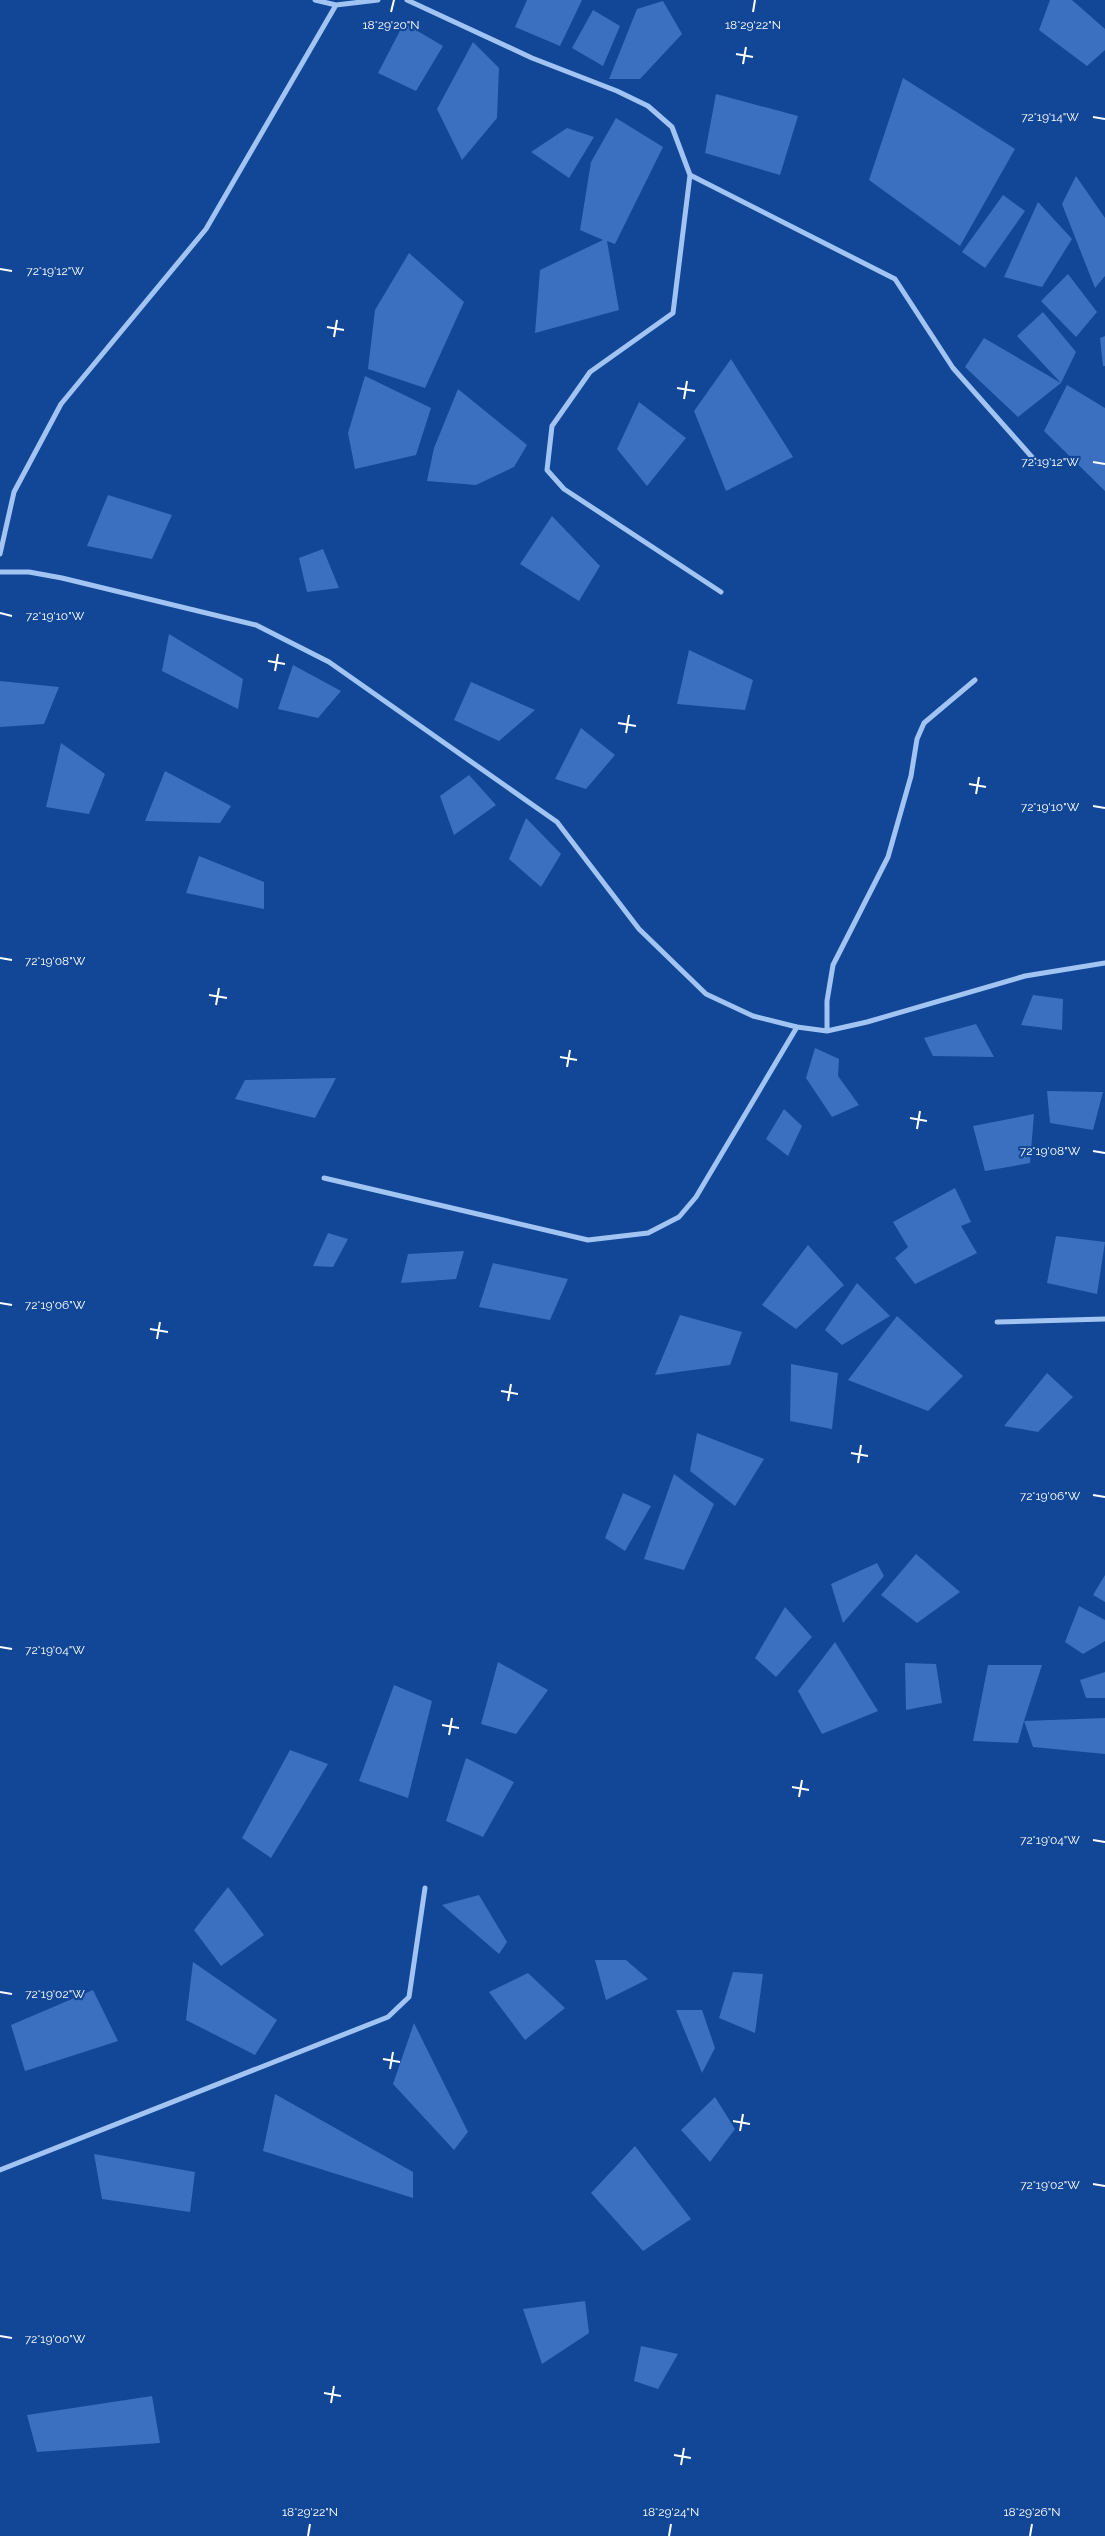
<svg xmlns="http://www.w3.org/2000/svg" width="1105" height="2536" font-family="Raleway,sans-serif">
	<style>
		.building { fill: #3a70bf }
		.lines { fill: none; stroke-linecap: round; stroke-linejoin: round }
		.minor { stroke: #a1c4f3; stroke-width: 5 }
		.ticks { fill: none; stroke: #fff; stroke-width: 2 }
		.ticks-label { font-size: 12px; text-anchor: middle; fill: #fff; stroke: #114796; stroke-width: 4.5; stroke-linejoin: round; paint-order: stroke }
	</style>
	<rect width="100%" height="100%" fill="#114796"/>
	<path class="building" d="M 527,0 L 582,0 L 560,46 L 515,27 Z
		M 1050,0 L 1072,0 L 1105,29 L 1105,50 L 1087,66 L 1039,30 Z
		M 663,1 L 682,34 L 640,79 L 609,79 L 637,9 Z
		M 593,10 L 620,26 L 603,66 L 572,48 Z
		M 404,23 L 443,46 L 416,91 L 378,73 Z
		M 473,42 L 499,68 L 497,118 L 462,160 L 437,109 Z
		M 903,78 L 1015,149 L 960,246 L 869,180 Z
		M 716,94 L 798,116 L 780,175 L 705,153 Z
		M 616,118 L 663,147 L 615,244 L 607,241 L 619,310 L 535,333 L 540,270 L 603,240 L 580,230 L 591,162 Z
		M 567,128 L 594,137 L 569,178 L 531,152 Z
		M 1076,176 L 1105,218 L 1105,276 L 1095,288 L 1062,204 Z
		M 1003,195 L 1025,211 L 985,268 L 962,252 Z
		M 1038,202 L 1072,239 L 1042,287 L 1004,277 Z
		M 409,253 L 464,302 L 425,388 L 368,369 L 375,310 Z
		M 1068,274 L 1097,312 L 1076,337 L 1041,301 Z
		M 1043,312 L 1076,352 L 1061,383 L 1018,417 L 965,367 L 984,338 L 1061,383 L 1017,336 Z
		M 1105,336 L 1105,366 L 1103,366 L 1100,338 Z
		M 731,359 L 793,457 L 726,491 L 694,411 Z
		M 365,376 L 431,408 L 416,455 L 355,469 L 348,433 Z
		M 1067,385 L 1105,408 L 1105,491 L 1044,431 Z
		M 458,389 L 527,445 L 514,467 L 476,485 L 427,481 L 434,448 Z
		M 639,402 L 686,438 L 647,486 L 617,449 Z
		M 108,495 L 172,515 L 152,559 L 87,546 Z
		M 552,516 L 600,566 L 579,601 L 520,564 Z
		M 323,549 L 339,588 L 307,592 L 299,558 Z
		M 169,634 L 243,679 L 238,709 L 162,671 Z
		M 689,650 L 753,680 L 745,710 L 677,704 Z
		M 293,665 L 341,691 L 318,718 L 278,709 Z
		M 0,681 L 59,687 L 44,724 L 0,727 Z
		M 471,682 L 535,710 L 499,741 L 454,720 Z
		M 581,728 L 615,755 L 586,789 L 555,779 Z
		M 61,743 L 105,774 L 89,814 L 46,807 Z
		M 165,771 L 231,806 L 220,823 L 145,821 Z
		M 469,775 L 496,805 L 454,835 L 440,796 Z
		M 526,818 L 561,854 L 541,887 L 509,859 Z
		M 199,856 L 264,882 L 264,909 L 186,893 Z
		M 1033,995 L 1063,999 L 1062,1030 L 1021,1025 Z
		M 976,1024 L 994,1057 L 933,1056 L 924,1038 Z
		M 815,1048 L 839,1059 L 838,1076 L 859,1105 L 832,1117 L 806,1078 Z
		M 336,1078 L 315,1118 L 235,1099 L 245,1080 Z
		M 1047,1091 L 1103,1092 L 1093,1130 L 1050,1123 Z
		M 784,1109 L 802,1126 L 788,1156 L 766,1139 Z
		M 1034,1114 L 1030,1163 L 985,1171 L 973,1126 Z
		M 955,1188 L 971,1222 L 961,1226 L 977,1253 L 915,1284 L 895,1258 L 908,1247 L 893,1222 Z
		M 328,1233 L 348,1239 L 333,1267 L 313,1266 Z
		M 1056,1236 L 1105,1242 L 1097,1294 L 1047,1283 Z
		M 808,1245 L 844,1285 L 796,1329 L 762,1305 Z
		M 464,1251 L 456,1279 L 401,1283 L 408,1254 Z
		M 493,1263 L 568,1279 L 550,1320 L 479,1307 Z
		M 857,1283 L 890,1316 L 842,1345 L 825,1330 Z
		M 680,1315 L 742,1332 L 730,1365 L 655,1375 Z
		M 897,1316 L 963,1376 L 928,1411 L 848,1380 Z
		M 791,1364 L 838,1373 L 832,1429 L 790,1421 Z
		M 1047,1373 L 1073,1397 L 1038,1432 L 1004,1426 Z
		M 697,1433 L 764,1459 L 735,1506 L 690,1471 Z
		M 674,1474 L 714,1504 L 684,1570 L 644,1559 Z
		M 623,1493 L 651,1506 L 625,1551 L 605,1538 Z
		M 916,1554 L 960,1592 L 917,1623 L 881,1595 Z
		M 877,1563 L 884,1576 L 843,1623 L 831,1584 Z
		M 1105,1575 L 1105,1602 L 1093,1595 Z
		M 1079,1606 L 1105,1620 L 1105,1641 L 1083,1654 L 1065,1642 Z
		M 785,1607 L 812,1637 L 776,1677 L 755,1658 Z
		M 835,1642 L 878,1711 L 822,1734 L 798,1691 Z
		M 498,1662 L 548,1690 L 516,1734 L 481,1724 Z
		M 905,1663 L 936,1664 L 942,1703 L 906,1710 Z
		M 988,1665 L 1042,1665 L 1024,1721 L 1105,1718 L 1105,1754 L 1033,1747 L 1024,1721 L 1018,1743 L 973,1741 Z
		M 1105,1672 L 1105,1698 L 1086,1698 L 1080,1680 Z
		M 394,1685 L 432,1701 L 408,1798 L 359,1781 Z
		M 290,1750 L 328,1764 L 271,1858 L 242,1838 Z
		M 466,1758 L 514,1782 L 483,1837 L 446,1821 Z
		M 228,1887 L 264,1935 L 221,1966 L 194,1930 Z
		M 479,1895 L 507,1942 L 499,1954 L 442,1905 Z
		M 595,1960 L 626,1960 L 648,1979 L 606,2000 Z
		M 193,1962 L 277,2020 L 255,2055 L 186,2020 Z
		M 733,1972 L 763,1974 L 755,2033 L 719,2018 Z
		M 528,1973 L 565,2008 L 525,2040 L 489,1992 Z
		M 93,1990 L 118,2041 L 25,2071 L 11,2025 Z
		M 676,2010 L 702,2010 L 715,2048 L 702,2073 Z
		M 414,2023 L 468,2132 L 454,2150 L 393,2084 Z
		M 275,2094 L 413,2172 L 413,2198 L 263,2151 Z
		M 715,2097 L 735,2129 L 710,2162 L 681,2130 Z
		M 635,2146 L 691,2219 L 643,2251 L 591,2193 Z
		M 94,2154 L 195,2172 L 190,2212 L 102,2199 Z
		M 585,2301 L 589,2333 L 542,2364 L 523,2309 Z
		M 641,2346 L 678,2354 L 658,2389 L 634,2381 Z
		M 152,2396 L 160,2443 L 37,2452 L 27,2415 Z"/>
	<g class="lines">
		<path class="minor" d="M 315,0 L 336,5 L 378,0
			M 407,0 L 532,58 L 617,91 L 648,106 L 672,127 L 690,175 L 895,279 L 953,368 L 1039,465
			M 690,175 L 673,313 L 590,372 L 552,426 L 547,470 L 564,489 L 721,592
			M 0,554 L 14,492 L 61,404 L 206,229 L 336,5
			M 0,572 L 29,572 L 62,578 L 256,625 L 329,662 L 557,822 L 639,929 L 706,994 L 753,1016 L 797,1027 L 827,1031 L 867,1022 L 1025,976 L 1105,963
			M 827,1031 L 827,1001 L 833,965 L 888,857 L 911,776 L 917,739 L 924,723 L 975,680
			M 324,1178 L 588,1240 L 648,1233 L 679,1217 L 696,1197 L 797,1027
			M 997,1322 L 1105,1319
			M 0,2170 L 388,2017 L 409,1997 L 425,1888"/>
	</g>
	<path class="ticks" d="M 391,12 L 394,0M 753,12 L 755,0M 736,54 L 753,57M 743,64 L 746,47M 1093,117 L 1105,119M 0,269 L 12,271M 327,327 L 344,330M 334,337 L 337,320M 677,388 L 695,391M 684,399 L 687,381M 1093,462 L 1105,464M 0,613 L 12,616M 268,661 L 285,664M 275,671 L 278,654M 618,723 L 636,726M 626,733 L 629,715M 969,784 L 986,787M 976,794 L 979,777M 1093,806 L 1105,808M 0,958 L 12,960M 209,995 L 227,998M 216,1005 L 219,988M 560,1057 L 577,1060M 567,1067 L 570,1050M 910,1118 L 927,1121M 917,1129 L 920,1111M 1093,1151 L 1105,1153M 0,1303 L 12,1305M 150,1329 L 168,1332M 157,1339 L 160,1322M 501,1391 L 518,1394M 508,1401 L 511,1384M 851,1453 L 868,1456M 858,1463 L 861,1445M 1093,1495 L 1105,1497M 0,1647 L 12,1649M 442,1725 L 459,1728M 449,1735 L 452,1718M 792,1787 L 809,1790M 799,1797 L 802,1780M 1093,1840 L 1105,1842M 0,1992 L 12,1994M 383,2059 L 400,2062M 390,2069 L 393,2052M 733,2121 L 750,2124M 740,2131 L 743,2114M 1093,2184 L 1105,2186M 0,2336 L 12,2338M 324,2393 L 341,2396M 331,2403 L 334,2386M 674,2455 L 691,2458M 681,2465 L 684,2448M 308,2536 L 310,2524M 669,2536 L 671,2524M 1030,2536 L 1032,2524"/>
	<g class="ticks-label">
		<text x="391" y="29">18°29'20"N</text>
		<text x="753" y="29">18°29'22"N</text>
		<text x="1050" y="121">72°19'14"W</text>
		<text x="55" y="275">72°19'12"W</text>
		<text x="1050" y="466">72°19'12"W</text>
		<text x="55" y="620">72°19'10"W</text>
		<text x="1050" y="811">72°19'10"W</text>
		<text x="55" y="965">72°19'08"W</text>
		<text x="1050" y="1155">72°19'08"W</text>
		<text x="55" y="1309">72°19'06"W</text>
		<text x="1050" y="1500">72°19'06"W</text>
		<text x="55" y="1654">72°19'04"W</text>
		<text x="1050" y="1844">72°19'04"W</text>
		<text x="55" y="1998">72°19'02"W</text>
		<text x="1050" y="2189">72°19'02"W</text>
		<text x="55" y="2343">72°19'00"W</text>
		<text x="310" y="2516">18°29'22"N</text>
		<text x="671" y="2516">18°29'24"N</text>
		<text x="1032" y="2516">18°29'26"N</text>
	</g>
</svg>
